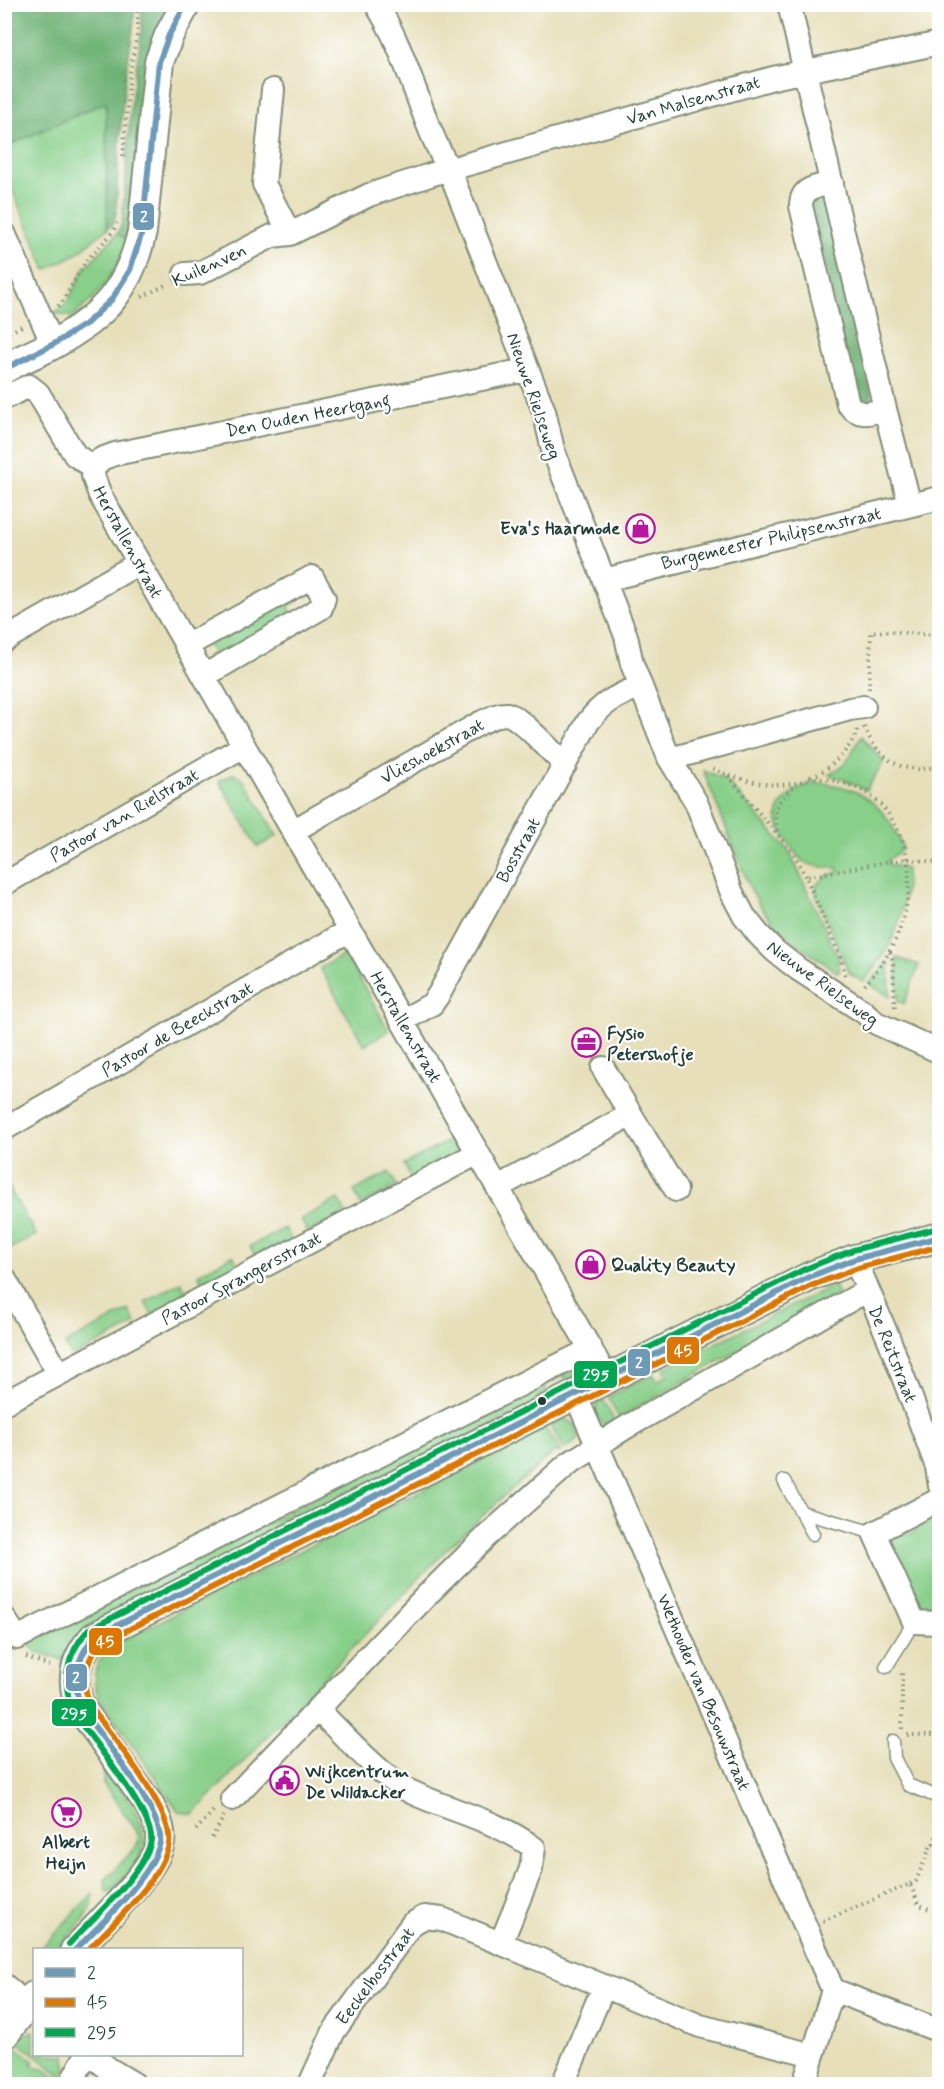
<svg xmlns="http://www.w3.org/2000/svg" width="944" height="2089" font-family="Mynerve,sans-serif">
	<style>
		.green { fill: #88cf8a; stroke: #54865f; stroke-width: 1.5 }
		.forest { fill: #6eb276; stroke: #467855; stroke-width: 1.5 }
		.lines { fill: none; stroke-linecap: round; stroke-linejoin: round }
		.service-casing { stroke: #828e77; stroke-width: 15 }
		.minor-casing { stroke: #828e77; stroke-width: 26 }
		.tertiary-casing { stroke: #828e77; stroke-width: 32 }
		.path { stroke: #828e77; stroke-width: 4; stroke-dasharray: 1.5 4.5; stroke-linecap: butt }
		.service { stroke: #fff; stroke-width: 12 }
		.minor { stroke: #fff; stroke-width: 22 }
		.tertiary { stroke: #fff; stroke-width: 28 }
		.bus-1-casing { stroke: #fff; stroke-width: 10 }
		.bus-2-casing { stroke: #fff; stroke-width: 10 }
		.bus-3-casing { stroke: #fff; stroke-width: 10 }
		.bus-1 { stroke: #6e9ab8; stroke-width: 6 }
		.bus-2 { stroke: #da7705; stroke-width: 6 }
		.bus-3 { stroke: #00a651; stroke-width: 6 }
		.bus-dot { fill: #1f3d34; stroke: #fff; stroke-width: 2 }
		.labels { text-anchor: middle; stroke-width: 4.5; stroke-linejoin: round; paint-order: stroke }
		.street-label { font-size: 18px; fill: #1f3d34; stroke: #fff }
		.poi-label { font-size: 18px; font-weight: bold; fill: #1f3d34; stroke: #fff; text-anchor: start }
		.line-badge { stroke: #fff; stroke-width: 2 }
		.badge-label { font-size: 16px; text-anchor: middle; font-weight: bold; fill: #fff }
	</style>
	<rect width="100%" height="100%" fill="#fff"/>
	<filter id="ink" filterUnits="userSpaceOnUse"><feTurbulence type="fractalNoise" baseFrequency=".0167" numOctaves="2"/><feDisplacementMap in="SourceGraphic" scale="12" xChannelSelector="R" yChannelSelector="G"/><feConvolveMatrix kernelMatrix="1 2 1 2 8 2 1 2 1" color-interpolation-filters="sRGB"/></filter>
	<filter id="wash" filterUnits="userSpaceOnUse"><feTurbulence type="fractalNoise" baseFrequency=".008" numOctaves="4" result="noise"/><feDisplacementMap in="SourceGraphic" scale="24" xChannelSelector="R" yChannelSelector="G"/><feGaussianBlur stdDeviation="1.35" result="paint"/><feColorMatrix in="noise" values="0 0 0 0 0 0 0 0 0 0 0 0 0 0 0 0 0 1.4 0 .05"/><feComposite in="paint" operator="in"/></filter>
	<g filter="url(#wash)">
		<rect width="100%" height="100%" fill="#e6dfba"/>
		<path class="green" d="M 106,102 L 107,229 L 76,254 L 46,270 L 5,173 L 4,147 Z
			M 117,234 L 129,240 C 112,276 104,293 71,317 L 55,313 L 68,301 L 84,269 Z
			M 292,590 L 298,601 L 288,606 L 293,615 L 215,657 L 205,640 Z
			M 861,736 L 884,761 L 866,790 L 843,779 L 829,775 L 846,763 Z
			M 703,770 L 726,780 L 789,851 L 840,961 L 837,962 L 840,969 L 838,973 L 797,944 L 775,924 L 762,909 L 749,886 Z
			M 233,774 L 240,776 L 245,781 L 277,836 L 258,847 L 219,781 Z
			M 819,783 C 864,786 887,808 903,849 L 888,860 L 888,864 L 906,869 C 908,911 892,951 863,982 L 849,973 L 816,895 L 816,885 L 828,875 L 839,872 L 838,868 C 827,868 811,867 801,860 C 797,857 794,850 790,845 C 777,827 770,812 789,796 C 799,787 806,784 819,783 Z
			M 344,955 L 346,955 L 389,1031 L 364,1045 L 320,968 Z
			M 897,958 L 919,965 L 904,1004 L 898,1001 Z
			M 887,962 L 889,962 L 890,997 L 869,984 Z
			M 452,1139 L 456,1148 L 454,1156 L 411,1179 L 404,1164 Z
			M 389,1172 L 397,1186 L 361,1205 L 354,1191 Z
			M 4,1179 L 36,1235 L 10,1249 L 5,1239 Z
			M 338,1199 L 346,1213 L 308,1233 L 301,1219 Z
			M 285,1228 L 292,1241 L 257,1260 L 250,1246 Z
			M 233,1255 L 240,1269 L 205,1287 L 198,1274 Z
			M 181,1282 L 189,1296 L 152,1315 L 145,1302 Z
			M 834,1285 L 838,1294 L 619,1418 L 608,1397 L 653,1374 L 657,1381 L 667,1375 L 664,1368 Z
			M 129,1310 L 136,1324 L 78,1354 L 71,1355 L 65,1344 Z
			M 574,1368 L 578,1376 L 567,1381 L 564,1375 L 545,1385 L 547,1391 L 539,1396 L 540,1400 L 73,1641 L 63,1660 L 36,1652 L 27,1642 Z
			M 603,1399 L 614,1420 L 605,1425 C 597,1420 594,1413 596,1405 Z
			M 563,1419 C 575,1420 579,1430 578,1440 L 565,1449 L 550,1426 Z
			M 545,1428 L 561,1451 L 558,1453 L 556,1451 L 552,1454 L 505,1495 L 446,1550 L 193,1814 L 179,1812 L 99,1697 C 90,1677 96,1658 113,1645 Z
			M 929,1514 L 935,1520 L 937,1527 L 939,1607 L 935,1613 L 921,1614 L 898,1558 L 890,1555 L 888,1538 L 895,1531 L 908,1535 L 913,1533 L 918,1516 Z
			M 104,1769 L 107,1769 C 143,1820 167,1844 109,1892 L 106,1891 L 105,1880 L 136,1847 L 139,1838 L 136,1830 L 103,1783 Z
			M 93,1893 C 94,1917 71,1933 56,1949 L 40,1949 Z
			M 34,2031 L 34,2054 L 65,2055 L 66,2068 L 62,2076 L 17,2041 L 23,2035 Z
			M 18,2048 L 34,2061 L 32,2064 L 39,2069 L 41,2067 L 61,2081 L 60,2084 L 5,2084 L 5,2065 Z"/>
		<path class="forest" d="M 65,4 L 133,4 L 134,7 C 136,30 128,52 126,75 C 120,121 118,167 116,213 L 113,224 L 107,229 L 106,102 L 5,147 L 5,5 L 48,5 L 49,8 Z
			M 141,5 L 174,5 L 129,240 L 117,234 L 122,224 L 131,101 L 142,28 Z
			M 817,198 L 826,202 L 872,398 L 866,402 L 856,400 L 811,201 Z"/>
	</g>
	<g filter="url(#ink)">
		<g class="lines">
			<defs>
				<path id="service" d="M 784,1481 L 801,1512 L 874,1533
					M 801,1512 L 813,1534
					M 886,1667 L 914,1622
					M 893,1741 L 894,1758 L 908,1785 L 940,1798"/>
				<path id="minor" d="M 376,4 C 409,55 419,117 449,169 L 544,411 L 553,450 L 626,636 L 632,664 L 669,758 L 696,802 L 732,893 L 744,916 L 759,935 L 775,951 L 798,969 L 864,1012 L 876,1023 L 940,1052
					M 789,4 L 885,409 L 910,505
					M 273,90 L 264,184 L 290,234
					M 832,183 C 817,187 801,187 801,206 L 848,404 C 860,418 870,413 885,409
					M 4,233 L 53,345
					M 185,274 L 200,273 L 272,236 L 290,234 L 369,195 L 433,174 L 773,78 L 940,43
					M 4,398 L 29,386 L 38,393 L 75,455 L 94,468
					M 94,468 L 93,476 L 100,495 L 607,1378
					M 94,468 L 101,459 L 115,454 L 526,370
					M 604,580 L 940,498
					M 4,640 L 139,563
					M 186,646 L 312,577 L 324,598 L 321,608 L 204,676
					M 669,758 L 681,756 L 850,709 L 864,707
					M 293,831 L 480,723 C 488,720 498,713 507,714 C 520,717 554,754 565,765
					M 4,884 L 244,746
					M 402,1021 L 432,1004 L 439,994 L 588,722 C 604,701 618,696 640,686
					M 603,1068 L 676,1190
					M 4,1129 L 350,930
					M 498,1187 L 630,1115
					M 4,1278 L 59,1374
					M 868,1290 L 890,1342 L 937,1467 L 940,1486
					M 575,1394 L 833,1990
					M 4,1403 L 478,1153
					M 940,1499 L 874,1533 L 914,1622 L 940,1623
					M 4,1618 L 17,1638 L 591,1349
					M 317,1709 C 342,1733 380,1776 409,1791 C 450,1811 497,1820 534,1848 L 531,1869 L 501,1943
					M 232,1799 L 428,1594 L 488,1535 L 568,1464 L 625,1428 L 868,1290 L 855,1259
					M 4,1985 L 34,2011
					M 833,1990 L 940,2031
					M 90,2054 L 109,2069 L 134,2084
					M 70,2084 L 87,2054
					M 310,2084 L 334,2031 L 412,1924 L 424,1917 L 442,1919 L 700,2026 L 813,2055
					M 563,2084 L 604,1986
					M 804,2084 L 833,1990"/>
				<path id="tertiary" d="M 4,369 C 20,359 38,353 54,344 C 104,316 129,289 142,232 L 159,62 L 169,35 L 186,4
					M 75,1950 C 96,1928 157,1869 160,1842 C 162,1828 155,1815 148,1803 L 82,1710 C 69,1683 74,1658 94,1637 L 809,1277 L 855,1259 L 940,1237
					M 4,2035 L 34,1996"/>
			</defs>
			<use href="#service" class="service-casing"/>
			<use href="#minor" class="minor-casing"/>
			<use href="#tertiary" class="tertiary-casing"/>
			<path class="path" d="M 123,156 L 130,72 L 138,29 L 137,4
				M 142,297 L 167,284
				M 58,306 L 61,304 L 86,261 L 113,232 L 117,223
				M 4,335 L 22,326
				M 869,689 L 871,632 C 895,630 916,635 940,635
				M 864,727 C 878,759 905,778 940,765
				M 713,769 C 737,779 770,789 796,783 C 822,777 849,754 858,729
				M 728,776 L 794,854 L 806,877
				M 809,777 C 822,779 836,780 849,785 C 869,791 884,805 894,823 C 918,863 911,915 888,954 C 881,966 872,977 863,987
				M 777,831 C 772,804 779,802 796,784
				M 890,952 L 893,961 L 895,1010
				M 845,975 L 842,961 L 806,877 L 891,861 L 908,859 L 936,862 L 940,859
				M 26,1657 L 53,1667
				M 902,1729 L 902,1669
				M 907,1735 L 940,1735
				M 196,1830 L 216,1808
				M 212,1838 L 224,1816
				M 933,1844 L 940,1846
				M 910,1884 L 916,1881 L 931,1845 L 933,1844 L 940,1829
				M 823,1921 L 910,1884 L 919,1905 L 940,1913"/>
			<use href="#service" class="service"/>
			<use href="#minor" class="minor"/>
			<use href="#tertiary" class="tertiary"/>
			<defs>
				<path id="bus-1" d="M 4,369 L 54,344 L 87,323 L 112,299 L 130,270 L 142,232 L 159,62 L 169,35 L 186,4
					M 75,1950 C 100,1925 153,1876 160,1842 C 165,1814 100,1735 82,1710 C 71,1682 75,1660 94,1637 L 809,1277 L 855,1259 L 940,1237"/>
				<path id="bus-2" d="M 88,1950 C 113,1924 162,1879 169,1844 C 175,1812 110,1734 90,1706 C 81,1683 84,1663 100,1644 L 813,1285 L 858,1268 L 940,1246"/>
				<path id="bus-3" d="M 69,1944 C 90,1921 147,1870 151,1840 C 155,1816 90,1737 75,1715 C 60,1684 66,1655 88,1630 L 805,1269 L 853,1250 L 938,1228"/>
			</defs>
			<use href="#bus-1" class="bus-1-casing"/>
			<use href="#bus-2" class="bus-2-casing"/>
			<use href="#bus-3" class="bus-3-casing"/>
			<use href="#bus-1" class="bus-1"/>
			<use href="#bus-2" class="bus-2"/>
			<use href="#bus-3" class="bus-3"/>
		</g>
	</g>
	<defs>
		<symbol id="shop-ring" viewBox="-11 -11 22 22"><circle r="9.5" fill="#fff" stroke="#b5179e" stroke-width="1.5"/><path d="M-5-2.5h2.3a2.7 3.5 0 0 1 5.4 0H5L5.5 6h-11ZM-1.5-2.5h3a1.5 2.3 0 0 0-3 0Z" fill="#b5179e"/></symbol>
		<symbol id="office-ring" viewBox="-11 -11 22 22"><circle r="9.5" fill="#fff" stroke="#b5179e" stroke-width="1.5"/><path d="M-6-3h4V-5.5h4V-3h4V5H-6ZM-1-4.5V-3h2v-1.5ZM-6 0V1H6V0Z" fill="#b5179e"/></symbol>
		<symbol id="civic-ring" viewBox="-11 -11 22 22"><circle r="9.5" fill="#fff" stroke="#b5179e" stroke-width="1.5"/><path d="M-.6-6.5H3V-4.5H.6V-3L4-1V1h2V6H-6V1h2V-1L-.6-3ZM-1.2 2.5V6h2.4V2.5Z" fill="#b5179e"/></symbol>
		<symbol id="supermarket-ring" viewBox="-11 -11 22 22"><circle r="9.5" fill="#fff" stroke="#b5179e" stroke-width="1.5"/><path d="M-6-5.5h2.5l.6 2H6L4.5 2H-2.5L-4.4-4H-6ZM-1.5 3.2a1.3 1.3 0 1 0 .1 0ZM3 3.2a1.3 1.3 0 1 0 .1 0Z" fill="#b5179e"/></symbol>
	</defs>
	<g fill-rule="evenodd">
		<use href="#shop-ring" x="624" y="512" width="33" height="33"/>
		<use href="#office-ring" x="570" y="1026" width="33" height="33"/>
		<use href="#shop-ring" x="574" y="1248" width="33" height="33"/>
		<use href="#civic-ring" x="268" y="1764" width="33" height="33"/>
		<use href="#supermarket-ring" x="50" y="1796" width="33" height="33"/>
	</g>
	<circle class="bus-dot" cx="542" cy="1401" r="5"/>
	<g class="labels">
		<g class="street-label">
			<text transform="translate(693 100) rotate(-16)" y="6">Van Malsenstraat</text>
			<text transform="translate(209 265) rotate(-24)" y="6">Kuilenven</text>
			<text transform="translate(534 396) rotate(71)" y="6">Nieuwe Rielseweg</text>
			<text transform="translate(308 415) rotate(-11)" y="6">Den Ouden Heertgang</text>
			<text transform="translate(771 538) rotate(-13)" y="6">Burgemeester Philipsenstraat</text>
			<text transform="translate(128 542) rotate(61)" y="6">Herstallenstraat</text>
			<text transform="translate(432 751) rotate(-29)" y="6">Vlieshoekstraat</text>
			<text transform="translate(124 815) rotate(-30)" y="6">Pastoor van Rielstraat</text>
			<text transform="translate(518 850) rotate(-61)" y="6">Bosstraat</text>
			<text transform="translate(823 983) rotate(36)" y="6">Nieuwe Rielseweg</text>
			<text transform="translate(406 1027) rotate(60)" y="6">Herstallenstraat</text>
			<text transform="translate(177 1029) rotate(-30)" y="6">Pastoor de Beeckstraat</text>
			<text transform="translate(241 1278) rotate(-28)" y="6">Pastoor Sprangersstraat</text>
			<text transform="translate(893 1354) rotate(68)" y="6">De Reitstraat</text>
			<text transform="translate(704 1692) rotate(67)" y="6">Wethouder van Besouwstraat</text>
			<text transform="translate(375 1976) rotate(-53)" y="6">Eeckelbosstraat</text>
		</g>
		<g class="poi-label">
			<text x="620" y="534" text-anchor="end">Eva's Haarmode</text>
			<text x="607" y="1039">Fysio<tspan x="607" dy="21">Petershofje</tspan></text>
			<text x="611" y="1271">Quality Beauty</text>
			<text x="305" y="1777">Wijkcentrum<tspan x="305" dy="21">De Wildacker</tspan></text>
			<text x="66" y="1848" text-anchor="middle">Albert<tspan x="66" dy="21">Heijn</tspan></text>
		</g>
	</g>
	<g class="line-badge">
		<rect x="132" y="202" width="23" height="29" rx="6" fill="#6e9ab8"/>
		<rect x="666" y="1336" width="34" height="29" rx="6" fill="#da7705"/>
		<rect x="627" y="1348" width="24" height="29" rx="6" fill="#6e9ab8"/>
		<rect x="573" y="1360" width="45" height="29" rx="6" fill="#00a651"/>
		<rect x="88" y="1627" width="35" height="29" rx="6" fill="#da7705"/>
		<rect x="65" y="1663" width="23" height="29" rx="6" fill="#6e9ab8"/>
		<rect x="51" y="1698" width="46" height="29" rx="6" fill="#00a651"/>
	</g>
	<g class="badge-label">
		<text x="144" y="222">2</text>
		<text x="683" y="1356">45</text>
		<text x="639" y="1368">2</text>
		<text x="596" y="1380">295</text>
		<text x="105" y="1647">45</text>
		<text x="76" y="1683">2</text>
		<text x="74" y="1719">295</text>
	</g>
	<rect width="944" height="2089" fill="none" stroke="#fff" stroke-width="24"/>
	<rect x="33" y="1948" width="210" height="108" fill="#ffffff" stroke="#a5b1ae" stroke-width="1.5"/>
	<rect x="45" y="1968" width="30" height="9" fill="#6e9ab8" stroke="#a5b1ae" stroke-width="1.5"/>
	<text x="87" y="1978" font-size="18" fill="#1f3d34">2</text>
	<rect x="45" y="1998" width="30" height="9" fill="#da7705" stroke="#a5b1ae" stroke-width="1.5"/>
	<text x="87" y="2008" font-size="18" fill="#1f3d34">45</text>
	<rect x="45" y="2028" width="30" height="9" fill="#00a651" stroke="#a5b1ae" stroke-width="1.5"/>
	<text x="87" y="2038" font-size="18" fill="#1f3d34">295</text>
</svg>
